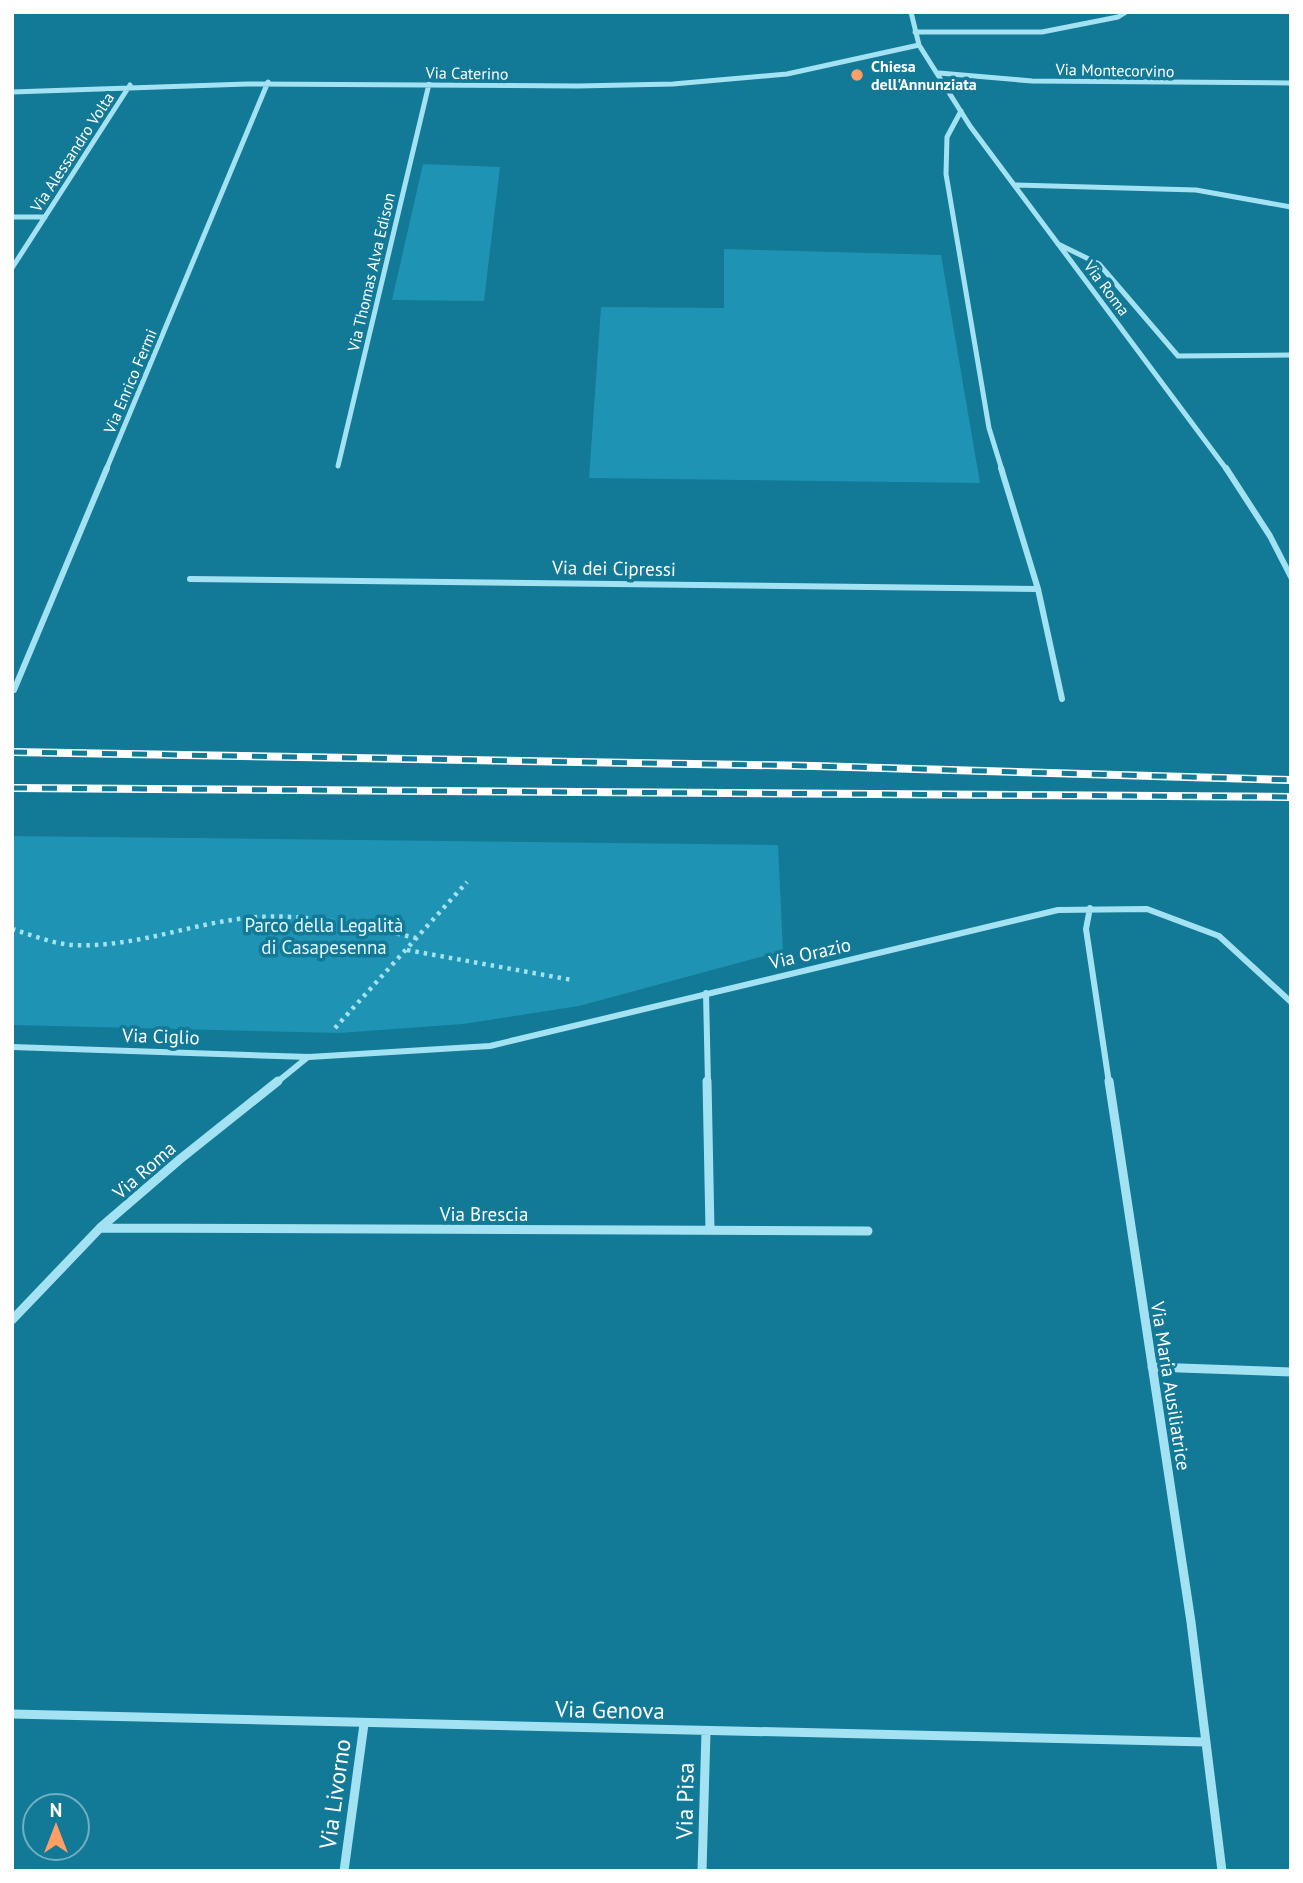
<svg xmlns="http://www.w3.org/2000/svg" width="1303" height="1883" font-family="'PT Sans',sans-serif">
	<style>
		.green { fill: #1e93b3 }
		.lines { fill: none; stroke-linecap: round; stroke-linejoin: round }
		.path { stroke: #a3e2f3; stroke-width: 4.5; stroke-dasharray: 3.5 5; stroke-linecap: butt }
		.street-far2 { stroke: #a3e2f3; stroke-width: 5 }
		.street-far1 { stroke: #a3e2f3; stroke-width: 6 }
		.street { stroke: #a3e2f3; stroke-width: 9 }
		.rail-casing { stroke: #fff; stroke-width: 8 }
		.rail { stroke: #127997; stroke-width: 5; stroke-dasharray: 15; stroke-linecap: butt }
		.poi-dot { fill: #ff9e65; stroke: #127997; stroke-width: 2.5 }
		.labels { text-anchor: middle; stroke-width: 7; stroke-linejoin: round; paint-order: stroke }
		.far-poi-label { font-size: 16px; font-weight: bold; fill: #fff; stroke: #127997; text-anchor: start }
		.far-street-label { font-size: 16px; fill: #fff; stroke: #127997 }
		.street-label { font-size: 19px; fill: #fff; stroke: #127997 }
		.park-label { font-size: 19px; fill: #e0f8fe; stroke: #127997 }
		.near-street-label { font-size: 23px; fill: #fff; stroke: #127997 }
	</style>
	<rect width="100%" height="100%" fill="#127997"/>
	<path class="green" d="M 423,164 L 500,167 L 484,301 L 392,300 Z
		M 724,249 L 941,255 L 980,483 L 589,478 L 601,307 L 724,308 Z
		M 12,836 L 778,845 L 783,951 L 579,1006 L 463,1024 L 339,1033 L 12,1025 Z"/>
	<g class="lines">
		<path class="path" d="M 12,929 C 32,935 53,944 74,945 C 137,948 196,921 258,917 C 312,914 364,926 416,938
			M 407,950 L 572,980
			M 335,1028 L 467,882"/>
		<path class="street-far2" d="M 911,12 L 919,45 L 970,126 L 1227,470
			M 915,32 L 1042,32 L 1118,17 L 1126,12
			M 939,73 L 1032,81 L 1291,83
			M 12,92 L 247,84 L 578,86 L 673,84 L 787,74 L 919,45
			M 961,111 L 947,137 L 946,174 L 989,428 L 1002,470
			M 1014,185 L 1196,190 L 1291,207
			M 12,217 L 45,217
			M 1058,244 L 1099,264 L 1178,356 L 1291,355
			M 12,268 L 130,85
			M 338,466 L 429,84
			M 106,470 L 268,82"/>
		<path class="street-far1" d="M 1001,468 L 1038,589 L 1062,699
			M 1226,468 L 1270,536 L 1291,577
			M 190,579 L 1038,589
			M 14,690 L 107,468
			M 1090,908 L 1086,929 L 1109,1083
			M 706,993 L 708,1083
			M 12,1047 L 309,1057 L 490,1046 L 1058,910 L 1147,909 L 1219,936 L 1291,1002
			M 276,1083 L 308,1057"/>
		<path class="street" d="M 707,1081 L 710,1230
			M 1109,1081 L 1191,1622 L 1222,1871
			M 100,1228 L 868,1231
			M 12,1320 L 100,1228 L 179,1160 L 278,1081
			M 1152,1367 L 1291,1372
			M 12,1714 L 1206,1742
			M 344,1871 L 364,1724
			M 702,1871 L 706,1732"/>
		<defs>
			<path id="rail" d="M 12,752 L 814,766 L 1291,780
				M 12,788 L 1291,797"/>
		</defs>
		<use href="#rail" class="rail-casing"/>
		<use href="#rail" class="rail"/>
	</g>
	<circle class="poi-dot" cx="857" cy="75" r="7"/>
	<g class="labels">
		<g class="far-poi-label">
			<text x="871" y="72">Chiesa<tspan x="871" dy="18">dell'Annunziata</tspan></text>
		</g>
		<g class="far-street-label">
			<text transform="translate(1115 70) rotate(1)" y="6">Via Montecorvino</text>
			<text transform="translate(467 73) rotate(1)" y="6">Via Caterino</text>
			<text transform="translate(72 152) rotate(-57)" y="6">Via Alessandro Volta</text>
			<text transform="translate(371 272) rotate(-77)" y="6">Via Thomas Alva Edison</text>
			<text transform="translate(1107 288) rotate(53)" y="6">Via Roma</text>
			<text transform="translate(130 381) rotate(-67)" y="6">Via Enrico Fermi</text>
		</g>
		<g class="street-label">
			<text transform="translate(614 568) rotate(1)" y="7">Via dei Cipressi</text>
			<text transform="translate(810 953) rotate(-13)" y="7">Via Orazio</text>
			<text transform="translate(161 1036) rotate(2)" y="7">Via Ciglio</text>
			<text transform="translate(144 1170) rotate(-41)" y="7">Via Roma</text>
			<text x="484" y="1221">Via Brescia</text>
			<text transform="translate(1171 1386) rotate(81)" y="7">Via Maria Ausiliatrice</text>
		</g>
		<g class="park-label">
			<text x="324" y="932">Parco della Legalità<tspan x="324" dy="22">di Casapesenna</tspan></text>
		</g>
		<g class="near-street-label">
			<text transform="translate(610 1710) rotate(1)" y="8">Via Genova</text>
			<text transform="translate(335 1794) rotate(-82)" y="8">Via Livorno</text>
			<text transform="translate(685 1801) rotate(-89)" y="8">Via Pisa</text>
		</g>
	</g>
	<rect width="1303" height="1883" fill="none" stroke="#ffffff" stroke-width="28"/>
	<g transform="translate(56 1827)"><circle r="33" fill="#127997" stroke="#71afc1" stroke-width="2"/>
	<path d="M0-5L12 26L0 18L-12 26Z" fill="#ff9e65"/>
	<text y="-10" font-size="19" font-weight="bold" text-anchor="middle" fill="#ffffff">N</text>
	</g>
</svg>
